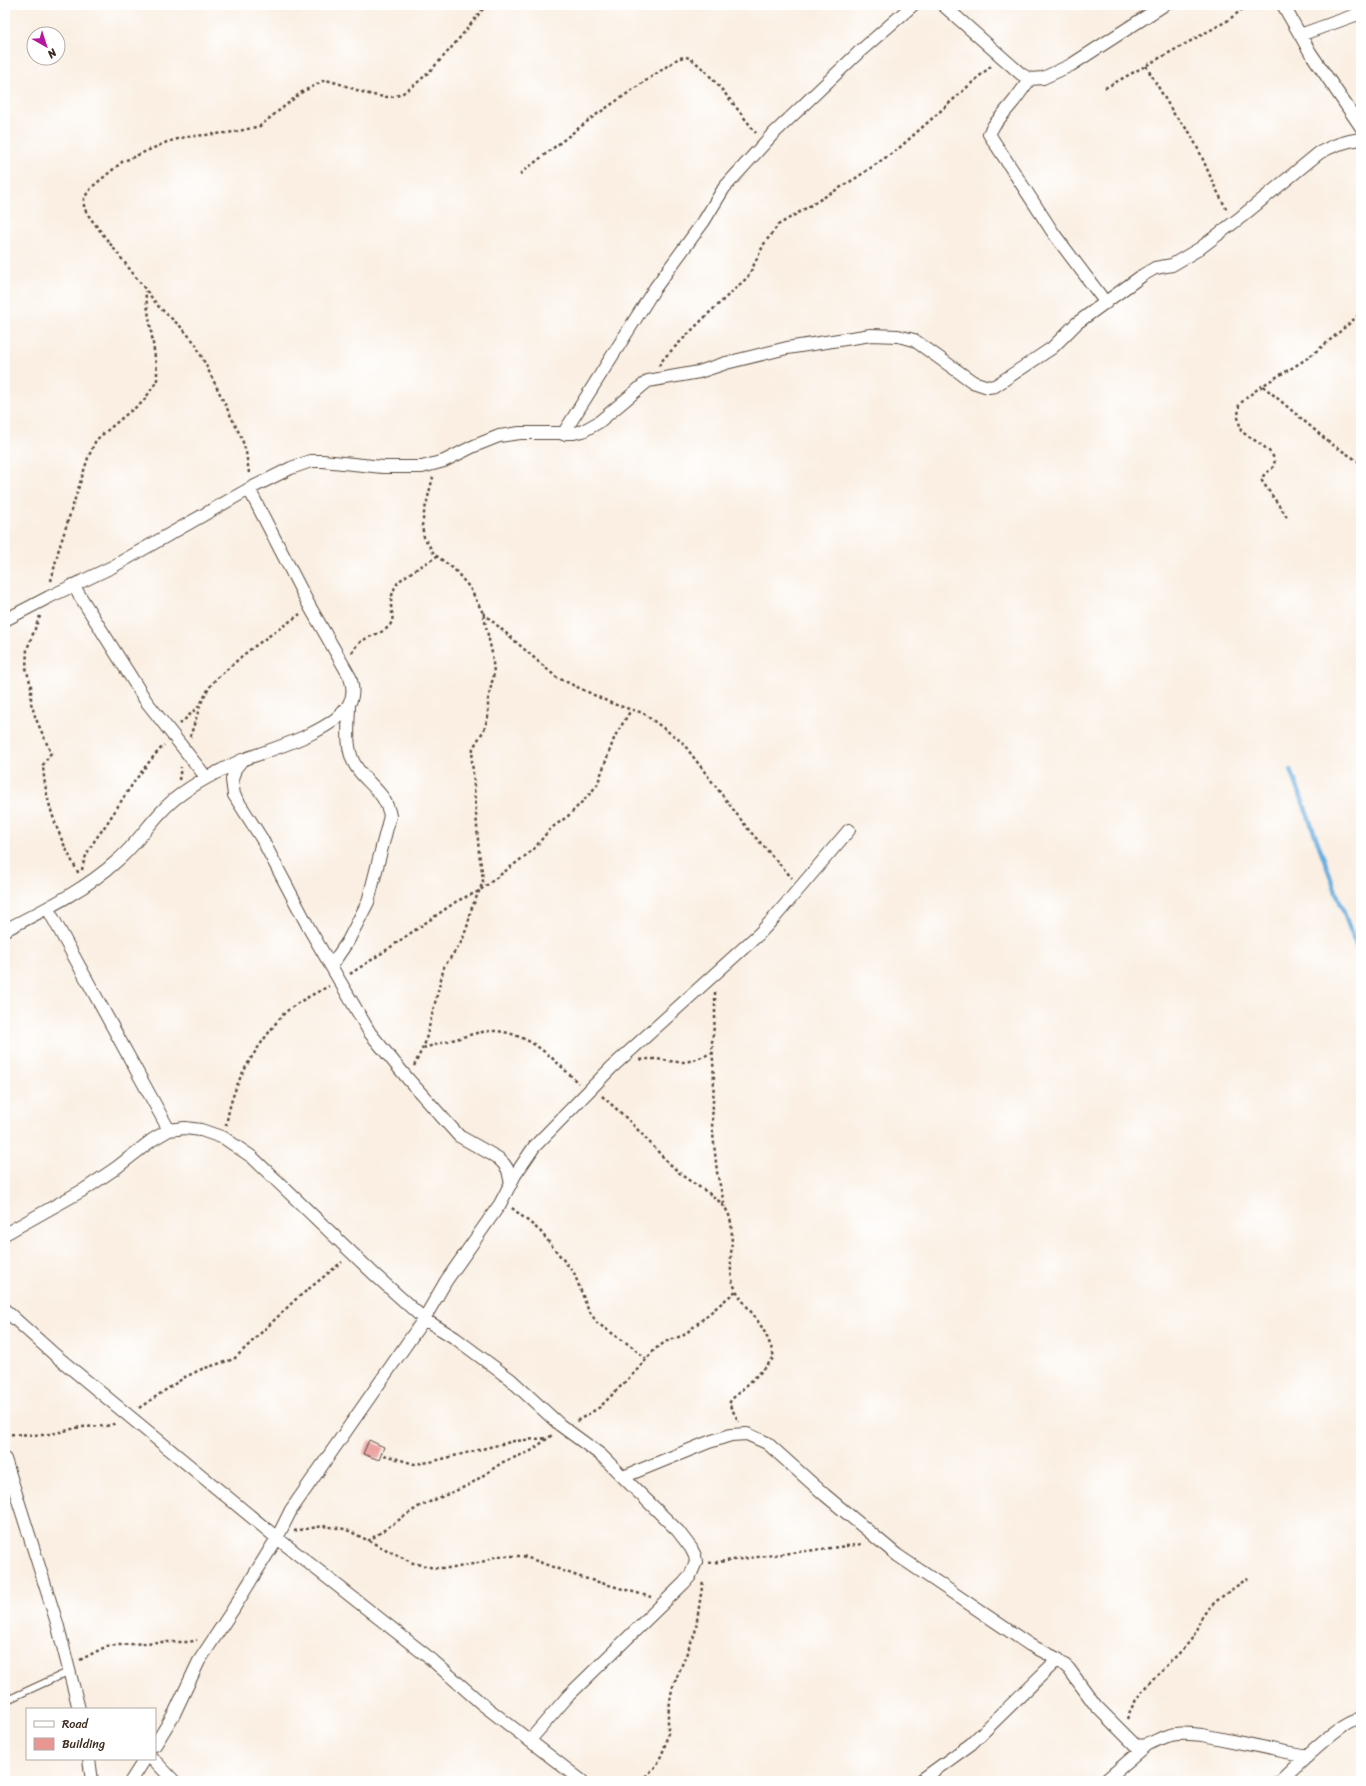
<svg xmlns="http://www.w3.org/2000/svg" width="1366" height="1786" font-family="Sriracha,sans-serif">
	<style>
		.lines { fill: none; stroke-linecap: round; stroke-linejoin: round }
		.stream { stroke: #68aede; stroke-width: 4.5 }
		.building { fill: #e79694 }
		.lane-casing { stroke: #58483b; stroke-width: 8 }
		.street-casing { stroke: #58483b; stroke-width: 14 }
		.path { stroke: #58483b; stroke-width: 2.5; stroke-dasharray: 3 3; stroke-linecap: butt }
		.lane { stroke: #fff; stroke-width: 6 }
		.street { stroke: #fff; stroke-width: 12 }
	</style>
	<rect width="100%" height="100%" fill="#fff"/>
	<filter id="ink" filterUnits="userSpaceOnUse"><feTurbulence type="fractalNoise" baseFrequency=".025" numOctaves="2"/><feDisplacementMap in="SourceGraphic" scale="8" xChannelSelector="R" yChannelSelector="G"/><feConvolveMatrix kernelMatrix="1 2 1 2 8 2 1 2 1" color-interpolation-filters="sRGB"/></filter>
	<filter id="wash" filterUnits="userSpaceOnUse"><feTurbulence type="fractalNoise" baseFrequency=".012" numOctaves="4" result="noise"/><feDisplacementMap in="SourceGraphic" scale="16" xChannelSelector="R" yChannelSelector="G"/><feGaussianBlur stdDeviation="0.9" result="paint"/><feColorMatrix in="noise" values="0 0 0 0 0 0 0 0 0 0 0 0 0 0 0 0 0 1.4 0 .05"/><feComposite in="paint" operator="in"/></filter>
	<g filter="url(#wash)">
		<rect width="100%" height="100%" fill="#faefe2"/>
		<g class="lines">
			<path class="stream" d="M 1291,770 L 1361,959"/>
		</g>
		<g id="blocks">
			<path class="building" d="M 369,1440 L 384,1447 L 379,1460 L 363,1454 Z"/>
		</g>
	</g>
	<g filter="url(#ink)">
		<use href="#blocks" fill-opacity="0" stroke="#58483b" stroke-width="1"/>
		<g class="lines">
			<defs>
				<path id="lane" d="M 5,1701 L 70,1671"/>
				<path id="street" d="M 943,5 L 1021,74 L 1030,79 L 1043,78 L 1071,65 L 1164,5
					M 1283,5 L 1310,52 L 1361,127
					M 1300,35 L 1361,13
					M 1030,79 L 1014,101 L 994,125 L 989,134 L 1054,234 L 1106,303
					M 563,434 L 655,288 L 704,221 L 724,188 L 771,136 L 858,53 L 913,5
					M 249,489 L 310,607 L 350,677 C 353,687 354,695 349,704 C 335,731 270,750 242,760 L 235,769 L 232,780 L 234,795 L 262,839 L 310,930 L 370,1033 L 408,1079 L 459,1136 L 498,1158 L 504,1164 L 508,1170 L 511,1184
					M 73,585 L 146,701 L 206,777
					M 5,620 L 49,597 L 112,567 L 249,489 L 291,468 L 311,461 L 323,461 L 383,467 L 422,467 L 444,461 L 474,446 L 499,436 L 520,433 L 574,433 L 583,431 L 599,422 L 648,381 L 699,372 L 726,363 L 787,348 L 871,335 L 898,336 L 914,340 L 973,382 L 988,387 L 995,386 L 1052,348 L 1077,323 L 1143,275 L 1155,268 L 1172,265 L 1199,249 L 1241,217 L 1319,153 C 1333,145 1345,141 1361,139
					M 48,909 L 169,1130
					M 5,930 C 44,910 85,890 118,860 C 140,841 154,815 176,798 C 196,782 219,771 242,760
					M 331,966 L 348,941 L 368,902 L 390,816 C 385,789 364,783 354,763 C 345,746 349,722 349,704
					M 5,1234 L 85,1189 L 116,1168 L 152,1140 L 169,1130 L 185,1128 L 201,1130 L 224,1138 L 252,1157 L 374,1274 L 424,1319 L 455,1338 L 510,1379 L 560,1425 L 601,1455 L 623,1477 L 678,1531 L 691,1548 L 695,1556 L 696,1562 L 690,1576 L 684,1583 L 569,1695 L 530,1740
					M 5,1310 L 55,1355 L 277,1538 L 432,1660 L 482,1704 L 582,1781
					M 5,1459 L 57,1623 L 79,1709
					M 623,1477 L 709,1442 L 731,1435 L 747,1434 L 767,1443 L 825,1495 L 897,1555 L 1030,1645 L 1058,1659 L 1069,1669 L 1096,1706 L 1135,1745 C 1147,1748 1156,1739 1167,1736 C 1178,1732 1190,1734 1202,1735 L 1307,1756
					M 155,1745 L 174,1714 L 199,1661 L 232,1611 L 277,1538 L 291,1510 L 424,1319 L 446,1281 L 500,1204 L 515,1175 L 534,1147 L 611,1068 L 759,934 L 774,918 L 849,830
					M 89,1759 L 92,1781
					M 153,1759 L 174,1781
					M 131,1781 L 145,1759
					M 920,1781 L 971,1744 L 1058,1659
					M 1105,1781 L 1147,1745
					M 1280,1781 C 1294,1768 1344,1717 1361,1719"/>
			</defs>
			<use href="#lane" class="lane-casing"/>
			<use href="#street" class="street-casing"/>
			<path class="path" d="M 1146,66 L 1174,114 L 1190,133 L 1201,155 L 1214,185 L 1228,212
				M 1105,88 L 1227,21 L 1248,5
				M 520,174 L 593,117 L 679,58 C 681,58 684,57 686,57 C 702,60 744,118 756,133
				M 659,366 L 664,358 L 709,313 L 748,277 L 764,244 L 778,225 L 856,178 L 898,149 L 992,65
				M 1263,386 L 1330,443 L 1361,463
				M 249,473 L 246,452 L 242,439 L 195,343 L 182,328 L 159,307 L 91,219 L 84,208 L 84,198 L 92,187 L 122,162 L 167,142 L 185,137 L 235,132 L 260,126 L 302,92 L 325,80 C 347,84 366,97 390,97 C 415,98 470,25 486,5
				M 1287,517 L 1262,481 C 1262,473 1269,473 1273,467 C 1282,452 1248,438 1241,431 L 1238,417 L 1239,405 C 1258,385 1284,374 1306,359 C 1325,345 1343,329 1361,313
				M 51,581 L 58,552 L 88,458 L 96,440 L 128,413 L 143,402 L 157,381 L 157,370 L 145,291
				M 483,613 L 556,677 L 613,704 L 643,713 L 682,742 L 748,829 L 792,878
				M 40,616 L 27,649 L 26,668 L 31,686 L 31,703 L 36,719 L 51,753 L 43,765 C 45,804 60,840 79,874
				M 352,653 C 360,634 381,637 390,625 C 395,618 391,612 391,604 C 391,598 393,589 397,584 C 402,576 428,563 437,556
				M 180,724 L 201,704
				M 190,737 L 201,703 L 209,688 L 215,680 L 248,651 L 300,614
				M 179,780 L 181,767
				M 82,870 C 85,849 100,835 111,817 C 127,792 143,767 164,745
				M 350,974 L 382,953 L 457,901 L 479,891 L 533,850 L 550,829 L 568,816 L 588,796 L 597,785 L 615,736 L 631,710
				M 715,992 L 715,1019 L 712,1042 L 714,1080 L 712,1124 L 717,1172 L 725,1207
				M 423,1048 C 434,1045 445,1042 456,1039 C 467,1036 480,1031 492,1031 C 528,1031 555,1060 578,1083
				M 640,1060 C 656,1057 664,1061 678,1062 C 690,1063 701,1057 712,1053
				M 414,1066 L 425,1043 L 444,967 L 462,941 L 468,924 L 471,910 L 483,882 L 482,871 L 479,853 L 472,760 L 473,748 L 484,730 L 488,717 L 488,700 L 494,673 L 492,653 L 483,613 L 470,588 L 454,569 L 434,554 L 424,537 L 422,526 L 424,513 L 433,477
				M 602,1096 C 613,1106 625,1116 635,1127 C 651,1143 665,1161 682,1175 C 695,1186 715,1194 725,1208 C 739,1226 726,1261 733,1283 C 738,1298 751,1310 759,1323 C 766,1333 771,1345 774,1357 L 765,1368 L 731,1400 L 729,1404 L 739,1422
				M 226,1126 C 232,1088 245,1065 267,1035 C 273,1027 279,1018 287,1011 C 299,1001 314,994 329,986
				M 512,1208 L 540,1231 L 574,1273 L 588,1309 L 597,1323 L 631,1346 L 646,1359
				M 139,1408 L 185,1377 L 202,1369 L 234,1359 L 295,1300 L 342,1262
				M 577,1421 L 600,1407 L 638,1369 L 655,1349 L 667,1341 L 684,1335 L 737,1290
				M 5,1434 L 42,1435 L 56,1433 L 80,1427 L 106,1426 L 117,1423
				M 384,1455 L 414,1464 L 430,1462 L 514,1441 L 548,1438
				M 294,1531 L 323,1526 L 345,1529 L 413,1563 L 434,1568 L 454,1568 L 482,1562 L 497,1556 L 523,1556 L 577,1576 L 651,1597
				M 368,1541 L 418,1507 L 469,1485 L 503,1462 L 531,1451 L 552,1435
				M 709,1563 L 863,1544
				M 80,1660 L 107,1646 L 159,1642 L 189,1642 L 197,1640
				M 1127,1719 C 1139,1684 1167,1669 1190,1641 C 1196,1634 1197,1625 1202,1617 C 1213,1600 1234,1589 1249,1577
				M 641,1781 L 657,1765 L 664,1749 L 668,1733 L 668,1715 L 672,1689 L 695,1633 L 703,1581"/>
			<use href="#lane" class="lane"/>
			<use href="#street" class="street"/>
		</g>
	</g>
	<rect width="1366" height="1786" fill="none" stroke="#fff" stroke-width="20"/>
	<rect x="26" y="1708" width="130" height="52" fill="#ffffff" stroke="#b1aaa5"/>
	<rect x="34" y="1721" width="20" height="6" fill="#ffffff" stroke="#b1aaa5"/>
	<text x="62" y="1728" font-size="12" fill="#3b2a1e">Road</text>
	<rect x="34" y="1738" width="20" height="12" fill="#e79694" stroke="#b1aaa5"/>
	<text x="62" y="1748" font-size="12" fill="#3b2a1e">Building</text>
	<g transform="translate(46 46) rotate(141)"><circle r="19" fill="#ffffff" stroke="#b1aaa5"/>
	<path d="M0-3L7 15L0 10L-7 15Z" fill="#b5179e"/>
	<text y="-6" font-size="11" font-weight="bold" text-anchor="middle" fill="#3b2a1e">N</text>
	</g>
</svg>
